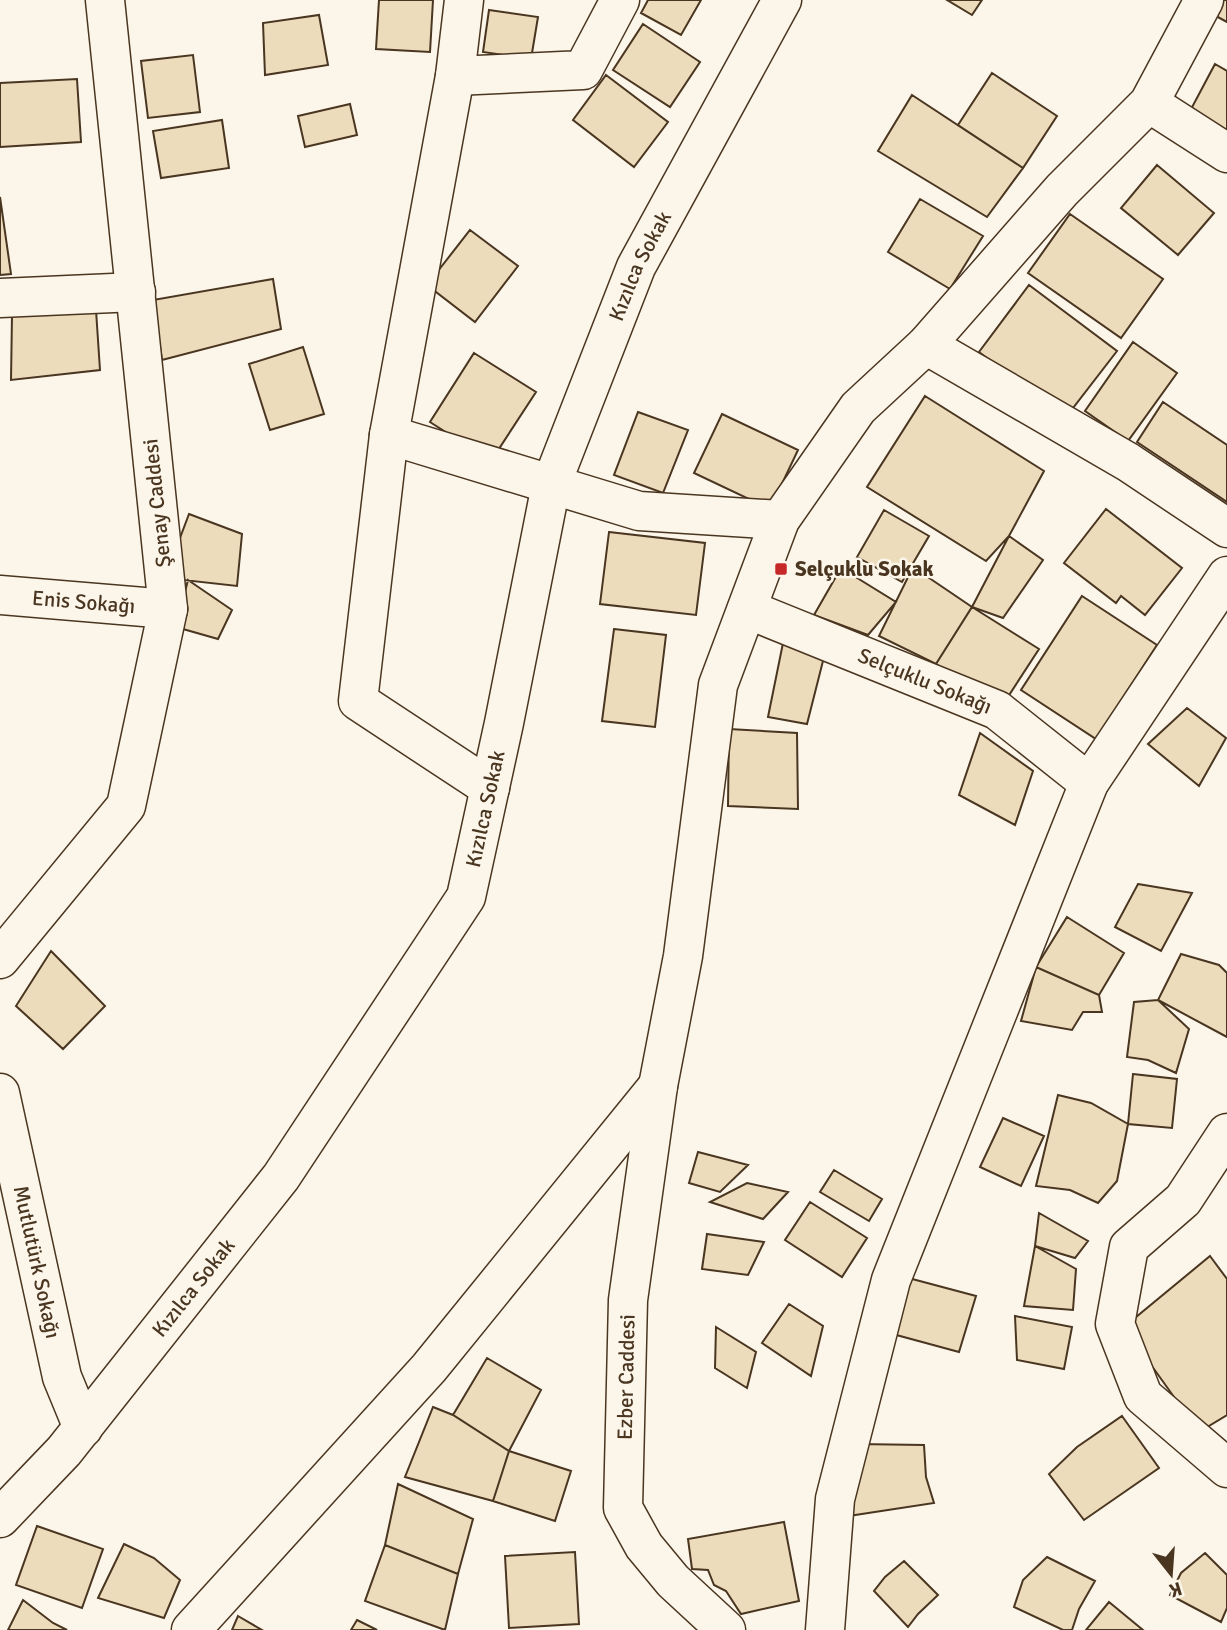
<svg xmlns="http://www.w3.org/2000/svg" width="1227" height="1630" font-family="Signika,sans-serif">
	<style>
		.building { fill: #ecdcbc; stroke: #4a3520; stroke-width: 2 }
		.lines { fill: none; stroke-linecap: round; stroke-linejoin: round }
		.minor-casing { stroke: #4a3520; stroke-width: 41 }
		.minor { stroke: #fbf6e9; stroke-width: 38 }
		.poi-dot { fill: #c62828; stroke: #fbf6e9; stroke-width: 2.5 }
		.labels { text-anchor: middle; stroke-width: 5; stroke-linejoin: round; paint-order: stroke }
		.street-label { font-size: 21px; fill: #4a3520; stroke: #fbf6e9 }
		.poi-label { font-size: 21px; font-weight: bold; fill: #4a3520; stroke: #fbf6e9; text-anchor: start }
	</style>
	<rect width="100%" height="100%" fill="#fbf6e9"/>
	<path class="building" d="M 379,0 L 433,0 L 430,52 L 376,49 Z
		M 648,0 L 701,0 L 681,35 L 641,13 Z
		M 947,0 L 982,0 L 972,15 Z
		M 1222,0 L 1227,0 L 1227,22 L 1214,15 Z
		M 489,10 L 538,17 L 531,59 L 483,52 Z
		M 319,15 L 328,65 L 265,75 L 263,23 Z
		M 643,24 L 700,62 L 670,107 L 613,70 Z
		M 193,55 L 200,112 L 148,118 L 141,61 Z
		M 1215,64 L 1227,71 L 1227,131 L 1190,111 Z
		M 992,73 L 1057,116 L 1023,168 L 958,125 Z
		M 606,75 L 668,122 L 634,167 L 573,120 Z
		M 77,79 L 81,142 L 0,147 L 0,83 Z
		M 912,95 L 1023,168 L 987,217 L 878,151 Z
		M 350,104 L 357,135 L 305,147 L 298,116 Z
		M 222,120 L 229,168 L 161,178 L 153,131 Z
		M 1157,165 L 1214,213 L 1178,255 L 1121,208 Z
		M 0,197 L 11,274 L 0,275 Z
		M 920,199 L 983,236 L 950,289 L 888,252 Z
		M 1070,214 L 1163,279 L 1121,338 L 1028,273 Z
		M 470,230 L 518,266 L 475,322 L 427,285 Z
		M 273,279 L 281,329 L 162,360 L 153,300 Z
		M 1029,285 L 1117,351 L 1066,417 L 979,352 Z
		M 96,310 L 100,370 L 11,380 L 12,315 Z
		M 1133,342 L 1177,373 L 1128,441 L 1085,411 Z
		M 303,347 L 324,414 L 270,430 L 249,364 Z
		M 474,353 L 536,392 L 491,461 L 430,422 Z
		M 925,396 L 1044,471 L 1009,536 L 986,561 L 867,487 Z
		M 1163,402 L 1227,445 L 1227,502 L 1137,442 Z
		M 638,412 L 688,430 L 663,493 L 614,475 Z
		M 722,414 L 798,450 L 770,509 L 694,473 Z
		M 1106,509 L 1182,568 L 1145,615 L 1121,596 L 1116,603 L 1064,563 Z
		M 884,510 L 929,536 L 902,582 L 857,557 Z
		M 189,514 L 242,534 L 237,586 L 165,578 Z
		M 609,532 L 705,543 L 696,615 L 600,604 Z
		M 1009,536 L 1043,560 L 1003,618 L 972,607 Z
		M 913,567 L 972,607 L 936,664 L 879,636 Z
		M 841,568 L 896,602 L 868,635 L 814,615 Z
		M 188,580 L 232,610 L 218,639 L 176,627 Z
		M 1082,596 L 1157,645 L 1096,739 L 1021,690 Z
		M 972,607 L 1039,649 L 1002,706 L 936,664 Z
		M 614,629 L 666,635 L 655,727 L 602,721 Z
		M 783,643 L 824,657 L 807,724 L 768,717 Z
		M 1187,708 L 1226,738 L 1199,786 L 1148,744 Z
		M 729,729 L 797,733 L 798,809 L 728,806 Z
		M 980,733 L 1033,771 L 1015,825 L 959,795 Z
		M 1138,884 L 1192,893 L 1161,951 L 1115,927 Z
		M 1067,917 L 1124,953 L 1099,995 L 1036,967 Z
		M 51,951 L 105,1006 L 63,1049 L 16,1006 Z
		M 1181,954 L 1219,965 L 1227,973 L 1227,1037 L 1158,1000 Z
		M 1036,967 L 1099,995 L 1102,1012 L 1083,1012 L 1072,1030 L 1021,1021 Z
		M 1158,1000 L 1189,1029 L 1176,1073 L 1148,1060 L 1127,1057 L 1134,1002 Z
		M 1133,1074 L 1177,1079 L 1172,1128 L 1128,1124 Z
		M 1058,1095 L 1091,1103 L 1128,1124 L 1117,1181 L 1098,1203 L 1070,1190 L 1036,1186 Z
		M 1003,1118 L 1044,1136 L 1021,1186 L 980,1167 Z
		M 698,1152 L 748,1165 L 720,1192 L 689,1183 Z
		M 834,1170 L 882,1199 L 869,1221 L 820,1192 Z
		M 747,1183 L 788,1192 L 763,1219 L 710,1202 Z
		M 810,1202 L 867,1238 L 842,1277 L 785,1240 Z
		M 1039,1213 L 1088,1241 L 1075,1258 L 1035,1246 Z
		M 707,1234 L 764,1242 L 748,1275 L 702,1269 Z
		M 1035,1246 L 1076,1269 L 1073,1310 L 1024,1306 Z
		M 1210,1256 L 1227,1279 L 1227,1415 L 1199,1432 L 1124,1327 Z
		M 901,1276 L 976,1296 L 959,1352 L 878,1330 Z
		M 789,1304 L 823,1326 L 811,1376 L 762,1343 Z
		M 1015,1316 L 1072,1327 L 1064,1369 L 1017,1360 Z
		M 716,1327 L 756,1352 L 747,1388 L 715,1368 Z
		M 487,1358 L 541,1390 L 509,1451 L 453,1415 Z
		M 433,1407 L 453,1415 L 509,1451 L 493,1501 L 405,1477 Z
		M 1122,1416 L 1159,1468 L 1084,1520 L 1049,1474 L 1077,1447 Z
		M 857,1444 L 924,1445 L 926,1477 L 934,1503 L 842,1517 Z
		M 509,1451 L 571,1471 L 555,1521 L 493,1501 Z
		M 398,1484 L 473,1519 L 458,1574 L 385,1545 Z
		M 784,1522 L 799,1601 L 741,1614 L 726,1591 L 714,1585 L 708,1570 L 692,1569 L 688,1539 Z
		M 37,1526 L 103,1549 L 82,1608 L 16,1585 Z
		M 124,1544 L 154,1558 L 180,1580 L 164,1618 L 98,1598 Z
		M 385,1545 L 458,1574 L 445,1630 L 365,1601 Z
		M 575,1552 L 579,1624 L 509,1628 L 505,1556 Z
		M 1205,1553 L 1227,1575 L 1227,1608 L 1221,1622 L 1170,1595 L 1181,1573 Z
		M 1047,1557 L 1095,1581 L 1079,1609 L 1072,1630 L 1063,1630 L 1014,1607 L 1023,1580 Z
		M 904,1561 L 938,1595 L 918,1614 L 908,1627 L 874,1591 L 885,1577 Z
		M 23,1600 L 53,1623 L 67,1630 L 8,1630 Z
		M 1109,1602 L 1143,1630 L 1086,1630 Z
		M 238,1616 L 262,1630 L 232,1630 Z
		M 357,1620 L 377,1630 L 351,1630 Z"/>
	<g class="lines">
		<defs>
			<g id="minor">
				<path d="M 464,0 L 455,76 L 389,435 L 639,511 L 780,520"/>
				<path d="M 455,76 L 583,70 L 620,0"/>
				<path d="M 1149,103 L 1227,153"/>
				<path d="M 0,298 L 136,292"/>
				<path d="M 926,345 L 1128,462 L 1227,528"/>
				<path d="M 389,435 L 358,701 L 490,788"/>
				<path id="s1" d="M 0,595 L 168,609"/>
				<path id="s2" d="M 747,609 L 997,710 L 1089,783"/>
				<path d="M 0,959 L 126,806 L 168,609 L 105,0"/>
				<path id="s3" d="M 0,1093 L 62,1377 L 83,1428"/>
				<path d="M 1227,1133 L 1183,1200 L 1129,1247 L 1115,1324 L 1143,1396 L 1227,1468"/>
				<path id="s4" d="M 0,1518 L 64,1451 L 281,1177 L 466,897 L 504,723 L 551,485 L 636,267 L 782,0"/>
				<path d="M 191,1630 L 429,1368 L 658,1086"/>
				<path id="s5" d="M 726,1630 L 673,1581 L 644,1546 L 623,1508 L 628,1300 L 658,1086 L 683,956 L 718,685 L 780,520 L 858,408 L 926,345 L 1062,190 L 1149,103 L 1204,0"/>
				<path d="M 825,1630 L 835,1499 L 891,1280 L 1089,783 L 1227,576"/>
			</g>
		</defs>
		<use href="#minor" class="minor-casing"/>
		<use href="#minor" class="minor"/>
	</g>
	<rect class="poi-dot" x="774" y="562" width="14" height="14" rx="3.5"/>
	<g class="labels">
		<g class="street-label">
			<text dy="7" stroke="none"><textPath href="#s4" startOffset="1435">Kızılca Sokak</textPath></text>
			<text transform="translate(157 503) rotate(-96)" y="7">Şenay Caddesi</text>
			<text dy="7" stroke="none"><textPath href="#s1" startOffset="84">Enis Sokağı</textPath></text>
			<text dy="7" stroke="none"><textPath href="#s2" startOffset="192">Selçuklu Sokağı</textPath></text>
			<text dy="7" stroke="none"><textPath href="#s4" startOffset="868">Kızılca Sokak</textPath></text>
			<text dy="7" stroke="none"><textPath href="#s3" startOffset="173">Mutlutürk Sokağı</textPath></text>
			<text dy="7" stroke="none"><textPath href="#s4" startOffset="301">Kızılca Sokak</textPath></text>
			<text dy="7" stroke="none"><textPath href="#s5" startOffset="292">Ezber Caddesi</textPath></text>
		</g>
		<g class="poi-label">
			<text x="795" y="576">Selçuklu Sokak</text>
		</g>
	</g>
	<g transform="translate(1171 1574) rotate(163)" stroke="#fbf6e9" stroke-width="5" paint-order="stroke">
	<path d="M0-5L12 26L0 18L-12 26Z" fill="#4a3520"/>
	<text y="-10" font-size="19" font-weight="bold" text-anchor="middle" fill="#4a3520">K</text>
	</g>
</svg>
